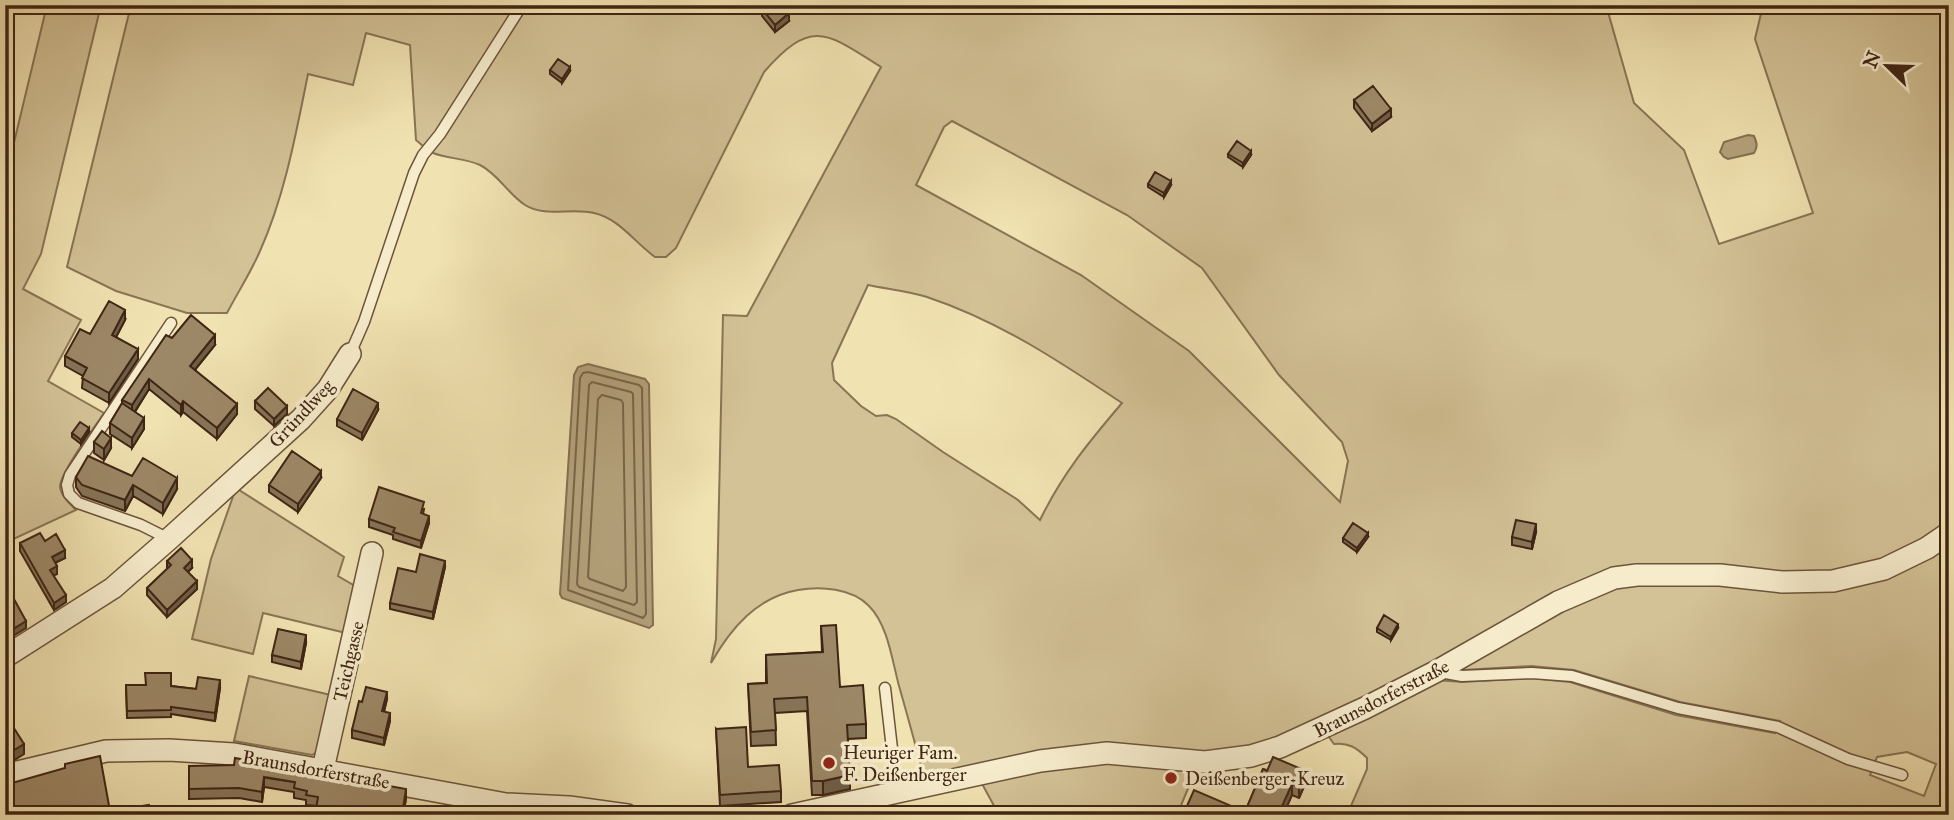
<svg xmlns="http://www.w3.org/2000/svg" width="1954" height="820" font-family="'IM FELL Great Primer',serif">
	<style>
		.green { fill: #d3c296; stroke: #897455; stroke-width: 2; fill-rule: evenodd }
		.water { fill: #b4a27c; stroke: #857052; stroke-width: 2 }
		.lines { fill: none; stroke-linecap: round; stroke-linejoin: round }
		.shore { stroke: #7a6448; stroke-width: 2 }
		.lane-casing { stroke: #6c543b; stroke-width: 13 }
		.street-casing { stroke: #6c543b; stroke-width: 24 }
		.lane { stroke: #f6eccc; stroke-width: 10 }
		.street { stroke: #f6eccc; stroke-width: 21 }
		.wall { fill: #867458; stroke: #3f2514; stroke-width: 2 }
		.shaded-wall { fill: #6d5e47; stroke: #3f2514; stroke-width: 2 }
		.building { fill: #9c8766; stroke: #3f2514; stroke-width: 2 }
		.poi-dot { fill: #8f2418; stroke: #f6eccc; stroke-width: 2.5 }
		.labels { text-anchor: middle; stroke-width: 7; stroke-linejoin: round; paint-order: stroke }
		.street-label { font-size: 19px; fill: #3f2514; stroke: #f6eccc }
		.poi-label { font-size: 19px; fill: #3f2514; stroke: #f6eccc; text-anchor: start }
	</style>
	<rect width="100%" height="100%" fill="#f1e2b1"/>
	<filter id="stains"><feTurbulence type="fractalNoise" baseFrequency=".00286" numOctaves="4"/><feColorMatrix values="0 0 0 0 .2 0 0 0 0 .09 0 0 0 0 .02 0 0 0 .5 -.17"/></filter>
	<radialGradient id="worn" r=".72"><stop offset=".6" stop-color="#630" stop-opacity="0"/><stop offset="1" stop-color="#630" stop-opacity=".3"/></radialGradient>
	<path class="green" d="M 47,5 L 101,5 L 41,254 L 23,289 L 81,320 L 48,381 L 104,413 C 95,427 60,472 60,487 C 61,496 70,504 76,510 L 5,543 L 5,180 Z
		M 131,5 L 298,5 C 313,9 330,12 344,5 L 1606,5 L 1634,103 L 1684,150 L 1719,244 L 1813,213 L 1755,39 L 1763,5 L 1949,5 L 1949,815 L 1347,815 L 1367,769 L 1367,758 C 1357,748 1348,742 1334,744 L 1326,733 L 1436,680 L 1462,682 L 1531,678 L 1570,682 L 1676,715 L 1775,733 L 1780,721 L 1680,702 L 1574,670 L 1531,666 L 1463,670 L 1460,668 L 1637,568 L 1434,666 L 1248,751 L 925,779 C 916,748 908,717 899,686 C 892,660 888,625 869,606 C 852,588 820,586 798,590 C 757,597 731,628 711,663 L 716,639 L 723,315 L 747,316 L 881,67 C 827,33 812,17 764,72 L 676,248 L 666,257 L 655,257 C 634,242 620,219 594,213 C 571,207 546,218 525,205 C 508,194 498,174 480,165 C 465,158 448,159 433,153 C 427,150 421,144 416,140 L 410,45 L 366,33 L 353,85 L 308,74 C 296,133 285,195 260,251 C 251,272 238,292 227,313 L 187,313 L 116,291 L 67,267 ZM 952,121 L 1127,215 L 1202,268 L 1279,375 L 1342,442 L 1348,461 L 1340,502 L 1189,351 L 1081,275 L 916,185 L 944,127 ZM 868,285 C 887,289 908,291 927,297 C 999,321 1059,361 1122,403 C 1088,443 1063,473 1040,520 L 1018,500 L 943,452 L 896,419 L 887,415 L 876,416 L 861,406 L 834,380 L 832,363 ZM 1907,752 L 1936,764 L 1924,796 L 1870,775 L 1877,757 Z
		M 236,488 L 344,557 L 338,576 L 355,586 L 346,633 L 263,613 L 253,654 L 192,639 L 211,559 Z
		M 249,676 L 331,695 L 319,751 L 312,755 L 234,741 Z
		M 1108,759 L 1197,767 L 1177,815 L 999,815 L 980,780 Z"/>
	<path class="water" d="M 1748,135 L 1754,136 C 1757,143 1758,147 1754,153 L 1728,159 L 1724,157 L 1720,152 L 1724,142 Z
		M 588,364 L 645,379 L 649,384 L 653,625 L 649,628 L 562,598 L 560,594 L 574,375 L 578,367 Z"/>
	<g class="lines">
		<path class="shore" d="M 588,372 L 639,385 L 642,388 L 646,614 L 643,618 L 568,590 L 580,378 L 583,373 Z
			M 592,382 L 631,392 L 633,394 L 637,602 L 634,605 L 579,587 L 577,584 L 589,385 Z
			M 602,395 L 621,400 L 623,403 L 626,587 L 623,591 L 590,579 L 588,577 L 598,399 Z"/>
		<defs>
			<path id="lane" d="M 350,354 L 364,322 L 414,173 L 423,155 L 440,134 L 522,5
				M 169,539 L 141,525 L 78,503 L 69,494 L 67,485 L 70,475 L 171,323
				M 1440,672 L 1462,676 L 1532,673 L 1572,676 L 1678,708 L 1778,727 L 1848,759 L 1902,775
				M 885,688 L 897,792"/>
			<path id="street" d="M 5,657 L 113,588 L 169,539 L 301,419 L 328,389 L 350,354
				M 323,769 L 372,553
				M 5,775 L 106,751 L 169,750 L 234,754 L 506,804 L 569,807 L 627,815
				M 792,815 L 1040,761 L 1107,753 L 1205,762 L 1251,756 L 1280,747 L 1365,708 L 1437,671 L 1558,602 L 1614,578 L 1637,575 L 1720,575 L 1782,582 L 1833,581 L 1884,569 L 1927,548 L 1949,533"/>
		</defs>
		<use href="#lane" class="lane-casing"/>
		<use href="#street" class="street-casing"/>
		<use href="#lane" class="lane"/>
		<use href="#street" class="street"/>
	</g>
	<path class="wall" d="M 762,9 L 789,21 L 775,32 L 762,16 Z
		M 550,70 L 570,71 L 562,83 L 550,74 Z
		M 1354,100 L 1391,117 L 1372,131 L 1354,108 Z
		M 1228,154 L 1251,155 L 1243,167 L 1228,157 Z
		M 1148,184 L 1171,185 L 1164,197 L 1148,187 Z
		M 125,320 L 116,337 L 138,359 L 109,403 L 82,388 L 83,376 L 65,366 L 65,356 L 90,334 Z
		M 172,338 L 215,345 L 195,370 L 237,414 L 217,439 L 183,412 L 181,415 L 149,389 L 135,412 L 144,429 L 132,448 L 110,434 L 110,423 L 122,404 L 122,400 Z
		M 255,401 L 287,414 L 274,426 L 255,409 Z
		M 378,410 L 362,440 L 337,426 L 337,419 Z
		M 89,432 L 81,444 L 72,437 L 72,433 Z
		M 94,442 L 111,448 L 104,460 L 94,453 Z
		M 132,476 L 177,489 L 163,514 L 133,496 L 125,511 L 82,496 L 76,487 L 76,477 Z
		M 321,478 L 298,512 L 269,492 L 269,485 Z
		M 424,509 L 423,514 L 429,523 L 421,548 L 393,539 L 393,535 L 369,527 L 369,519 Z
		M 1536,532 L 1532,549 L 1512,545 L 1512,537 Z
		M 1368,537 L 1357,552 L 1343,542 L 1343,538 Z
		M 45,541 L 65,558 L 55,563 L 57,574 L 53,575 L 66,602 L 54,610 L 20,551 L 20,543 Z
		M 167,561 L 192,568 L 188,572 L 197,589 L 167,617 L 147,595 L 147,588 L 167,569 Z
		M 445,567 L 433,619 L 390,609 L 390,603 L 416,572 Z
		M 821,626 L 840,687 L 866,724 L 866,738 L 848,739 L 850,789 L 823,795 L 812,795 L 807,711 L 775,713 L 776,745 L 751,746 L 748,684 L 766,683 L 766,655 L 822,652 Z
		M 1377,628 L 1398,628 L 1391,640 L 1377,632 Z
		M 306,643 L 301,669 L 272,662 L 272,655 Z
		M 126,685 L 171,686 L 196,689 L 220,688 L 215,721 L 171,714 L 171,717 L 127,718 Z
		M 387,699 L 384,712 L 390,721 L 384,745 L 352,738 L 352,730 L 362,702 Z
		M 716,729 L 748,767 L 781,791 L 781,802 L 720,806 Z
		M 189,766 L 406,799 L 403,815 L 315,815 L 316,806 L 306,805 L 306,800 L 294,798 L 294,792 L 264,787 L 262,802 L 239,798 L 189,799 Z
		M 1263,769 L 1306,782 L 1299,798 L 1292,795 L 1283,815 L 1183,815 L 1245,812 Z"/>
	<path class="shaded-wall" d="M 789,13 L 789,21 L 775,32 L 775,25 Z
		M 570,67 L 570,71 L 562,83 L 562,79 Z
		M 1391,109 L 1391,117 L 1372,131 L 1372,124 Z
		M 1251,151 L 1251,155 L 1243,167 L 1243,163 Z
		M 1171,181 L 1171,185 L 1164,197 L 1164,193 Z
		M 125,310 L 125,320 L 112,345 L 112,335 Z
		M 215,335 L 215,345 L 190,376 L 190,366 Z
		M 138,349 L 138,359 L 109,403 L 109,393 Z
		M 149,379 L 149,389 L 132,416 L 132,405 Z
		M 183,401 L 183,412 L 181,415 L 181,405 Z
		M 378,403 L 378,410 L 362,440 L 362,433 Z
		M 237,404 L 237,414 L 217,439 L 217,428 Z
		M 287,406 L 287,414 L 274,426 L 274,419 Z
		M 144,418 L 144,429 L 132,448 L 132,438 Z
		M 89,428 L 89,432 L 81,444 L 81,440 Z
		M 111,438 L 111,448 L 104,460 L 104,449 Z
		M 321,471 L 321,478 L 298,512 L 298,504 Z
		M 177,478 L 177,489 L 163,514 L 163,503 Z
		M 133,485 L 133,496 L 125,511 L 125,500 Z
		M 429,516 L 429,523 L 421,548 L 421,541 Z
		M 1536,524 L 1536,532 L 1532,549 L 1532,542 Z
		M 1368,533 L 1368,537 L 1357,552 L 1357,548 Z
		M 65,550 L 65,558 L 52,564 L 52,557 Z
		M 192,560 L 192,568 L 184,575 L 184,568 Z
		M 445,561 L 445,567 L 433,619 L 433,612 Z
		M 57,566 L 57,574 L 50,577 L 50,570 Z
		M 197,581 L 197,589 L 167,617 L 167,610 Z
		M 66,595 L 66,602 L 54,610 L 54,603 Z
		M 26,621 L 26,628 L 5,641 L 5,634 Z
		M 1398,624 L 1398,628 L 1391,640 L 1391,637 Z
		M 306,635 L 306,643 L 301,669 L 301,662 Z
		M 220,680 L 220,688 L 215,721 L 215,713 Z
		M 387,692 L 387,699 L 382,719 L 382,711 Z
		M 390,713 L 390,721 L 384,745 L 384,738 Z
		M 24,744 L 24,754 L 16,759 L 5,762 L 5,752 Z
		M 1306,771 L 1306,782 L 1299,798 L 1299,787 Z
		M 850,775 L 850,789 L 823,795 L 823,781 Z
		M 264,777 L 264,787 L 262,802 L 262,792 Z
		M 1292,784 L 1292,795 L 1283,815 L 1278,815 Z
		M 406,789 L 406,799 L 403,815 L 402,815 Z"/>
	<path class="building" d="M 766,5 L 783,5 L 789,13 L 775,25 L 762,9 Z
		M 558,59 L 570,67 L 562,79 L 550,70 Z
		M 1373,86 L 1391,109 L 1372,124 L 1354,100 Z
		M 1237,141 L 1251,151 L 1243,163 L 1228,154 Z
		M 1155,172 L 1171,181 L 1164,193 L 1148,184 Z
		M 109,301 L 125,310 L 112,335 L 138,349 L 109,393 L 82,378 L 87,368 L 65,356 L 80,329 L 90,334 Z
		M 191,315 L 215,335 L 190,366 L 237,404 L 217,428 L 183,401 L 181,405 L 149,379 L 132,405 L 122,400 L 166,335 L 172,338 Z
		M 268,388 L 287,406 L 274,419 L 255,401 Z
		M 353,389 L 378,403 L 362,433 L 337,419 Z
		M 122,403 L 144,418 L 132,438 L 110,423 Z
		M 80,422 L 89,428 L 81,440 L 72,433 Z
		M 102,431 L 111,438 L 104,449 L 94,442 Z
		M 292,451 L 321,471 L 298,504 L 269,485 Z
		M 88,456 L 132,476 L 143,458 L 177,478 L 163,503 L 133,485 L 125,500 L 82,485 L 76,477 Z
		M 379,487 L 424,502 L 421,513 L 429,516 L 421,541 L 393,532 L 395,528 L 369,519 Z
		M 1516,520 L 1536,524 L 1532,542 L 1512,537 Z
		M 1353,523 L 1368,533 L 1357,548 L 1343,538 Z
		M 40,533 L 45,541 L 56,534 L 65,550 L 52,557 L 57,566 L 50,570 L 66,595 L 54,603 L 20,543 Z
		M 181,548 L 192,560 L 184,568 L 197,581 L 167,610 L 147,588 L 171,565 L 167,561 Z
		M 420,554 L 445,561 L 433,612 L 390,603 L 398,568 L 416,572 Z
		M 5,577 L 12,588 L 9,590 L 26,621 L 5,634 Z
		M 1384,615 L 1398,624 L 1391,637 L 1377,628 Z
		M 836,625 L 840,687 L 863,685 L 866,724 L 847,725 L 850,775 L 823,781 L 812,781 L 807,697 L 774,699 L 776,730 L 751,732 L 748,684 L 767,683 L 766,655 L 823,652 L 821,626 Z
		M 278,629 L 306,635 L 301,662 L 272,655 Z
		M 145,673 L 171,673 L 171,686 L 196,689 L 198,677 L 220,680 L 215,713 L 171,707 L 171,710 L 127,711 L 126,685 L 146,685 Z
		M 366,687 L 387,692 L 382,711 L 390,713 L 384,738 L 352,730 L 359,701 L 362,702 Z
		M 5,714 L 24,744 L 16,749 L 5,752 Z
		M 746,727 L 748,767 L 779,765 L 781,791 L 720,795 L 716,729 Z
		M 100,756 L 110,811 L 149,805 L 151,815 L 5,815 L 5,785 L 65,768 L 65,764 Z
		M 1273,757 L 1306,771 L 1299,787 L 1292,784 L 1278,815 L 1267,815 L 1262,813 L 1261,815 L 1183,815 L 1194,790 L 1245,812 L 1263,769 L 1267,771 Z
		M 235,758 L 406,789 L 402,815 L 315,815 L 318,797 L 306,795 L 307,791 L 294,788 L 295,782 L 264,777 L 262,792 L 239,788 L 189,789 L 189,766 L 234,765 Z"/>
	<g class="poi-dot">
		<circle cx="829" cy="763" r="7"/>
		<circle cx="1171" cy="778" r="7"/>
	</g>
	<g class="labels">
		<g class="street-label">
			<text transform="translate(301 413) rotate(-47)" y="7">Gründlweg</text>
			<text transform="translate(348 661) rotate(-77)" y="7">Teichgasse</text>
			<text transform="translate(1381 698) rotate(-27)" y="7">Braunsdorferstraße</text>
			<text transform="translate(316 769) rotate(10)" y="7">Braunsdorferstraße</text>
		</g>
		<g class="poi-label">
			<text x="843" y="759">Heuriger Fam.<tspan x="843" dy="22">F. Deißenberger</tspan></text>
			<text x="1185" y="785">Deißenberger-Kreuz</text>
		</g>
	</g>
	<rect width="1954" height="820" fill="none" stroke="#f1e2b1" stroke-width="28"/>
	<rect x="7" y="7" width="1940" height="806" fill="none" stroke="#3f2514" stroke-width="3.5"/>
	<rect x="14" y="14" width="1926" height="792" fill="none" stroke="#3f2514" stroke-width="2"/>
	<g transform="translate(1887 66) rotate(293)" stroke="#f6eccc" stroke-width="5" paint-order="stroke">
	<path d="M0-5L12 26L0 18L-12 26Z" fill="#3f2514"/>
	<text y="-10" font-size="19" font-weight="bold" text-anchor="middle" fill="#3f2514">N</text>
	</g>
	<rect width="100%" height="100%" filter="url(#stains)"/>
	<rect width="100%" height="100%" fill="url(#worn)"/>
</svg>
